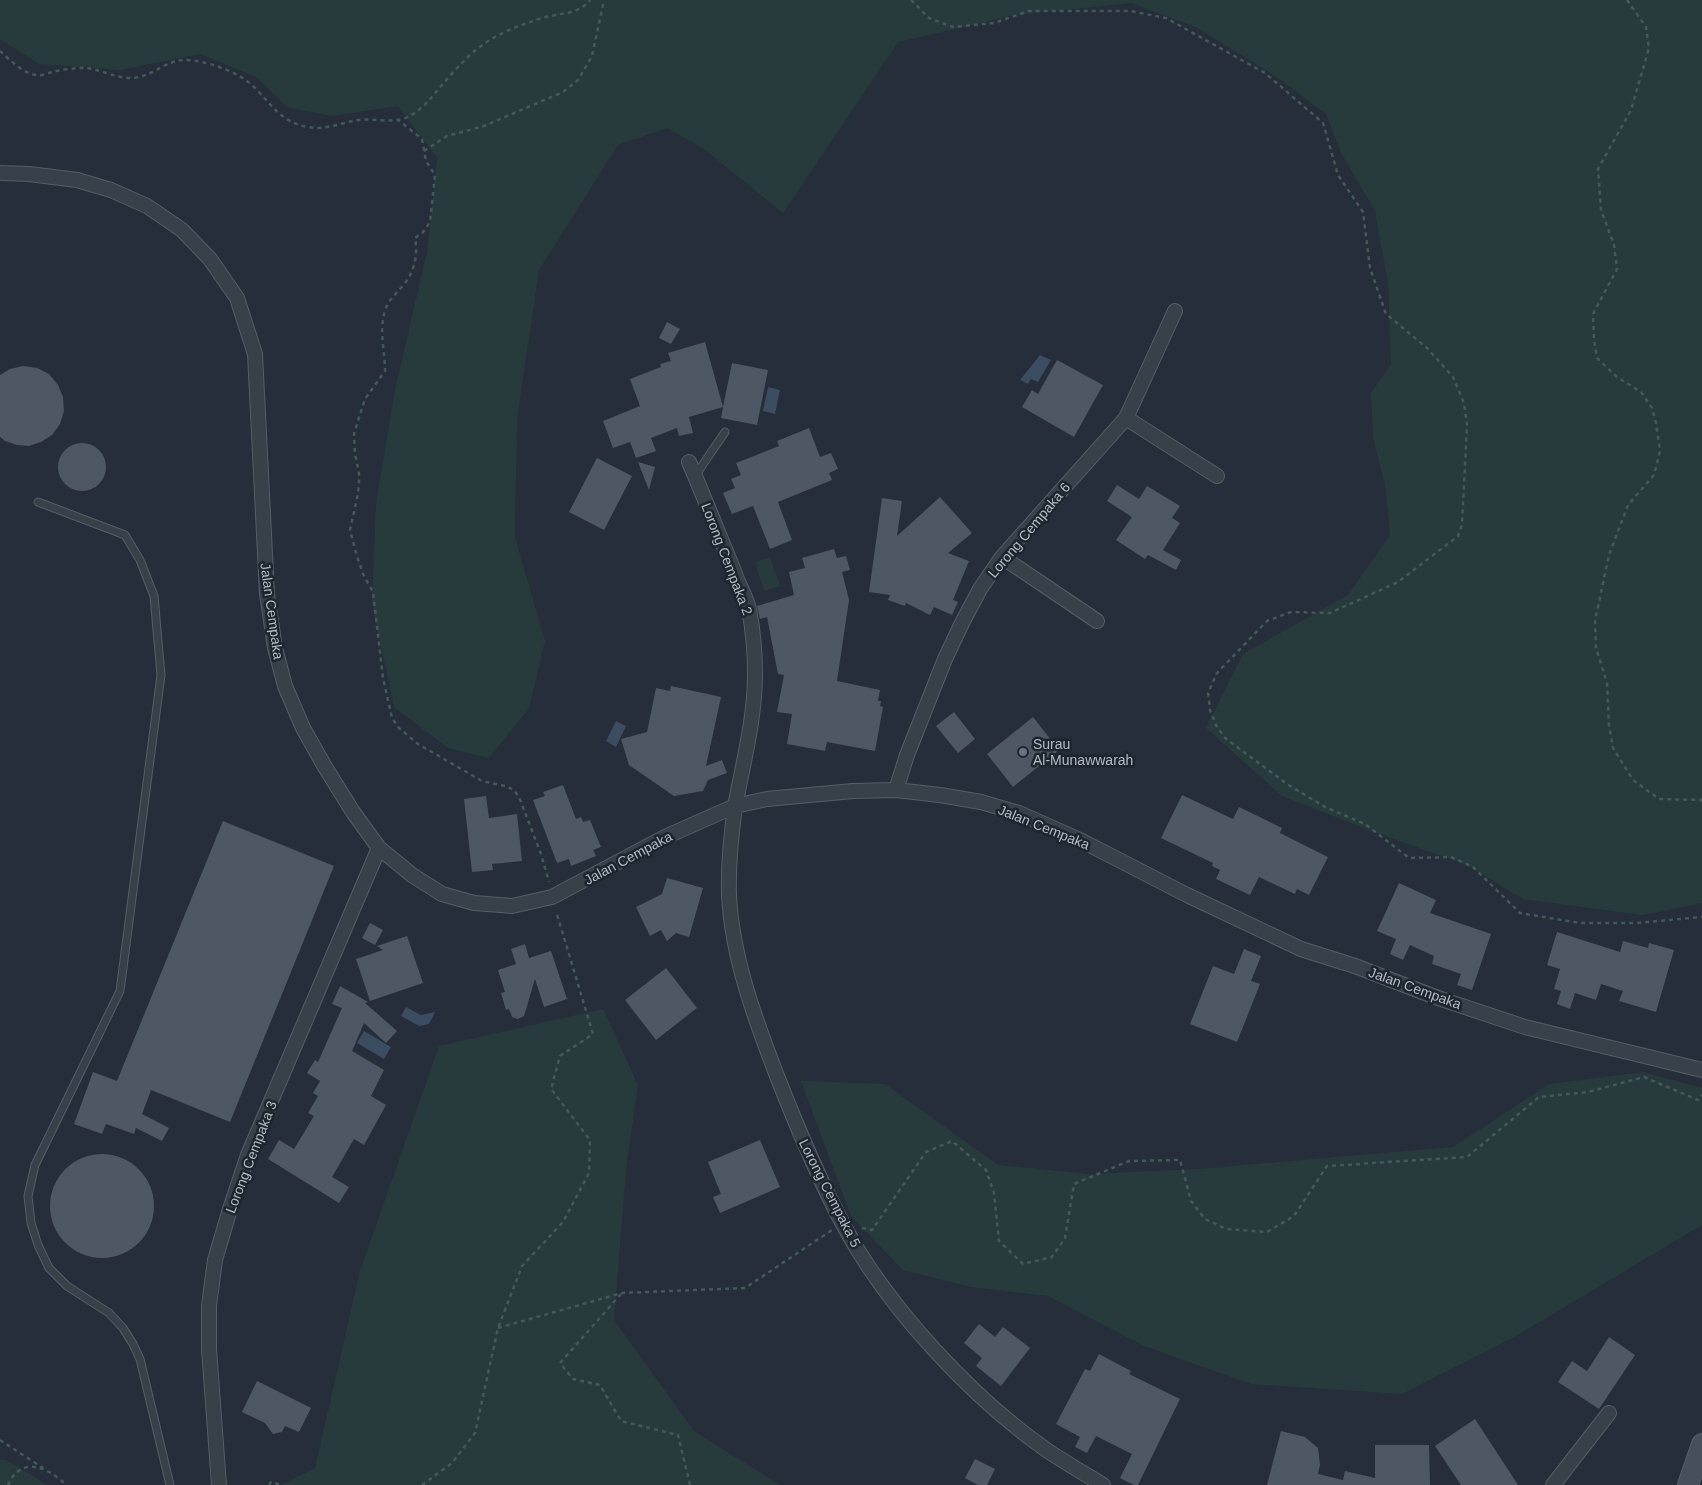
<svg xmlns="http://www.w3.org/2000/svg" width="1702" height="1485" font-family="Arial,sans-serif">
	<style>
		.green { fill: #283b3c }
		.water { fill: #3c4c61 }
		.building { fill: #4e5865 }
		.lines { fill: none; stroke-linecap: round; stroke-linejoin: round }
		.lane-casing { stroke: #565e68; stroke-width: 9 }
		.street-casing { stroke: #565e68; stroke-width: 16 }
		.secondary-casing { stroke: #565e68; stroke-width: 22 }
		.path { stroke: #46585a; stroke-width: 2.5; stroke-dasharray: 4 4; stroke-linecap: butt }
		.lane { stroke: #38404a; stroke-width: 7 }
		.street { stroke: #38404a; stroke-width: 14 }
		.secondary { stroke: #474f5d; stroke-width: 20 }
		.worship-dot { fill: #6b7280; stroke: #1d252f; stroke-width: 2 }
		.labels { text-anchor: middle; stroke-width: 5; stroke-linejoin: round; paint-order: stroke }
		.street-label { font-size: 14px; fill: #b4bbc6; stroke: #1d252f }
		.poi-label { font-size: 14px; fill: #b4bbc6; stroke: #1d252f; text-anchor: start }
	</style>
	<rect width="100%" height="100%" fill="#252e3a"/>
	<path class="green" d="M 0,0 L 1702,0 L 1702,903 L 1642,915 L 1523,899 L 1467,865 L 1374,832 L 1282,796 L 1206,728 L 1243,654 L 1348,595 L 1390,535 L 1386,490 L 1373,437 L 1371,393 L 1391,364 L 1388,283 L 1375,211 L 1341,153 L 1326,114 L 1278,78 L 1198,28 L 1131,3 L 1015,15 L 898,42 L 783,213 L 704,149 L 667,128 L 618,145 L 539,270 L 517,419 L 515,537 L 545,641 L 529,708 L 489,758 L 448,748 L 394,707 L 372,604 L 376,502 L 396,385 L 427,252 L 437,158 L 398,106 L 332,116 L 287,107 L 256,77 L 200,54 L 121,70 L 39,64 L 0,39 Z
		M 770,557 L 780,586 L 764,591 L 755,562 Z
		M 603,1009 L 638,1085 L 626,1170 L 614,1320 L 694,1431 L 780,1485 L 281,1485 L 315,1468 L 360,1271 L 439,1046 Z
		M 1644,1072 L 1702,1088 L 1702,1225 L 1516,1336 L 1402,1394 L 1251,1384 L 1144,1346 L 1048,1296 L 971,1287 L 903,1270 L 851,1216 L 801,1081 L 885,1084 L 998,1165 L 1089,1174 L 1198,1169 L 1453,1147 L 1549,1084 Z
		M 0,1460 L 6,1460 L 48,1485 L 0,1485 Z"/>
	<path class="water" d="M 1040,355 L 1051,360 L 1038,382 L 1031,379 L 1028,384 L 1020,380 Z
		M 768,387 L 780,390 L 775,414 L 763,411 Z
		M 616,721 L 626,726 L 616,747 L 606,741 Z
		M 406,1007 L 421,1015 L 435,1012 L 429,1024 L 419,1026 L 401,1016 Z
		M 364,1031 L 391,1047 L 384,1059 L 357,1043 Z"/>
	<path class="building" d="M 667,322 L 680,329 L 671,344 L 659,338 Z
		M 705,342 L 723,407 L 732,363 L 768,370 L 757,425 L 721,418 L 723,407 L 689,417 L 693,433 L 679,436 L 677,428 L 651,438 L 656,451 L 636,458 L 630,442 L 613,448 L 603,421 L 640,406 L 630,379 L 661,367 L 660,364 L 671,361 L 668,353 Z
		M 1057,360 L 1103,385 L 1074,437 L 1022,407 L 1032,390 L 1038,394 Z
		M 23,366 L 37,368 L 49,374 L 58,385 L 63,397 L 64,411 L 60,424 L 52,435 L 41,442 L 29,446 L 17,445 L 5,441 L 0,437 L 0,375 L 10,369 Z
		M 809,428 L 820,457 L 831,453 L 838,469 L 829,473 L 832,480 L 778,502 L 792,540 L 770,549 L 753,506 L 732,514 L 723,493 L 735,488 L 731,479 L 741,475 L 736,463 L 779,446 L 777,441 Z
		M58 467a24 24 0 1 1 48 0a24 24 0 1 1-48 0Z
		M 597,458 L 632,476 L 604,530 L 569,512 Z
		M 638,462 L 655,467 L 649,490 Z
		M 1117,485 L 1139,499 L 1147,486 L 1180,506 L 1172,518 L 1180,523 L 1163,550 L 1181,560 L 1176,570 L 1148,555 L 1145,559 L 1116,540 L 1132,517 L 1107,501 Z
		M 940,497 L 972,533 L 948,553 L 969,561 L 953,600 L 958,602 L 952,615 L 934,607 L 930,615 L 906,603 L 905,606 L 888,600 L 890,595 L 869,592 L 882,498 L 902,501 L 897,536 Z
		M 834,549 L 837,558 L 846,556 L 850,570 L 842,572 L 849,600 L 837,681 L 880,690 L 878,701 L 881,701 L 880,706 L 883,707 L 875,751 L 827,742 L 825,751 L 787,744 L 792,714 L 777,712 L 784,675 L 778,674 L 767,617 L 760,619 L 757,606 L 794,595 L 789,572 L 805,568 L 802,558 Z
		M 671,686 L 721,697 L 706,766 L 722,760 L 727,773 L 708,780 L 703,791 L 674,796 L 629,765 L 621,739 L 647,732 L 656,688 L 670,691 Z
		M 954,712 L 975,739 L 958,753 L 936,726 Z
		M 1033,717 L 1059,750 L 1013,787 L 987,754 Z
		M 563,785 L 576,819 L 581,817 L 583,822 L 590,820 L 601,847 L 593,850 L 596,856 L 571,866 L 569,859 L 557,863 L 533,800 L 545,796 L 543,792 Z
		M 1182,795 L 1233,819 L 1239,807 L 1282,828 L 1280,833 L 1328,857 L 1309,895 L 1297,889 L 1295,894 L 1259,877 L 1250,895 L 1216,879 L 1220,870 L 1212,866 L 1213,863 L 1161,838 Z
		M 486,796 L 489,818 L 517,814 L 522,861 L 492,864 L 493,870 L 472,872 L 464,799 Z
		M 223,821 L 334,866 L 230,1122 L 151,1090 L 142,1114 L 169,1128 L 162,1141 L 136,1128 L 134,1134 L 106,1124 L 102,1134 L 74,1124 L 93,1072 L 117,1081 Z
		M 667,878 L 703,888 L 689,937 L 676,933 L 667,941 L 661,930 L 650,936 L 636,907 L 662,894 Z
		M 1399,883 L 1436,900 L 1430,913 L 1491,934 L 1472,990 L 1457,985 L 1461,974 L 1432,964 L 1434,956 L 1410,945 L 1403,960 L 1390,954 L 1396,939 L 1377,931 Z
		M 370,923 L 383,930 L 375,945 L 362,938 Z
		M 1557,932 L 1620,952 L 1623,941 L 1648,948 L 1649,943 L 1674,950 L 1656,1012 L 1619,1001 L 1623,991 L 1601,984 L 1596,1000 L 1575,993 L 1570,1009 L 1557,1004 L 1561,991 L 1554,989 L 1560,969 L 1547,965 Z
		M 407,936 L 423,983 L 370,1001 L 356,959 L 383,950 L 377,946 Z
		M 525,944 L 529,958 L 551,951 L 567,999 L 544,1007 L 535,979 L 524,1016 L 518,1019 L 512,1017 L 509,1009 L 506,1010 L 501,993 L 505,992 L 498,970 L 516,964 L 511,949 Z
		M 1244,949 L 1261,956 L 1251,981 L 1260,984 L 1237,1042 L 1190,1024 L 1213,966 L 1234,974 Z
		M 666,968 L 697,1008 L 656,1040 L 625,1000 Z
		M 340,986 L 368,1002 L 365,1003 L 397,1031 L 386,1043 L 364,1023 L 352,1051 L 384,1070 L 371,1096 L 386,1105 L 364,1145 L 354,1139 L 332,1177 L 349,1187 L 339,1203 L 268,1159 L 279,1140 L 294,1149 L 314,1116 L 308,1113 L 318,1096 L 313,1093 L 320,1081 L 307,1073 L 315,1060 L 318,1062 L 342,1008 L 332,1004 Z
		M 760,1140 L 780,1187 L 720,1213 L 713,1197 L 721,1194 L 708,1162 Z
		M50 1206a52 52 0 1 1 104 0a52 52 0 1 1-104 0Z
		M 979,1324 L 995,1337 L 1003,1327 L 1030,1348 L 1001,1386 L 976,1366 L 982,1358 L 964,1343 Z
		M 1609,1337 L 1635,1355 L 1599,1409 L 1558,1382 L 1572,1361 L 1587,1371 Z
		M 1099,1354 L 1131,1371 L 1129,1374 L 1180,1399 L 1138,1485 L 1134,1485 L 1120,1478 L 1132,1454 L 1096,1436 L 1087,1453 L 1075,1447 L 1080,1437 L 1056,1424 L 1085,1369 L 1090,1371 Z
		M 257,1381 L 311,1408 L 299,1432 L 285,1426 L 282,1432 L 273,1434 L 265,1423 L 242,1412 Z
		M 1475,1419 L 1518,1485 L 1461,1485 L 1435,1446 Z
		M 1281,1431 L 1305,1437 L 1318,1448 L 1320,1465 L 1318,1474 L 1343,1480 L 1345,1471 L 1375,1478 L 1375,1445 L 1429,1445 L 1430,1485 L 1267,1485 Z
		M 975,1459 L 995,1469 L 987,1485 L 978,1485 L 965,1478 Z"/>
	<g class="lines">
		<defs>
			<path id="lane" d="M 695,476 L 725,432
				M 38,502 L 125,535 L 140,560 L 154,596 L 161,675 L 120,991 L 35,1165 L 28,1196 L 31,1223 L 38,1245 L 49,1268 L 67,1286 L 109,1313 L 123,1328 L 133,1344 L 140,1359 L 170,1485"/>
			<path id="street" d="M 0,173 L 29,174 L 77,180 L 111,190 L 147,206 L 182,230 L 210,259 L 237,298 L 255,354 L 267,594 L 275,648 L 285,686 L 303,728 L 325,767 L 353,812 L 379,848 L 412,875 L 442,894 L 474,903 L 512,906 L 552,897 L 665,837 L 735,806 L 767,799 L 853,791 L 896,790 L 940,795 L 981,802 L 1019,813 L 1082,841 L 1187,895 L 1301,949 L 1355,966 L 1438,998 L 1525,1027 L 1702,1070
				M 1126,418 L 1217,476
				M 689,462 C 705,499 719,535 734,571 C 738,584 746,596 749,609 C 753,630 755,652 755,674 C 755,719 743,763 735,807 C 731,836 728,866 729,895 C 732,957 755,1019 777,1076 C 797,1127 818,1178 844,1226 C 888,1308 972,1398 1048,1451 C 1066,1463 1085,1474 1103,1485
				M 1002,557 L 1097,621
				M 896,790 L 907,755 L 945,659 L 962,623 L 980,589 L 1002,557 L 1126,418 L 1175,311
				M 219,1485 L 209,1349 L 209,1306 L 215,1260 L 230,1209 L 248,1155 L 379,848
				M 1553,1485 L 1609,1413"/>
			<path id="secondary" d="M 1688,1485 L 1702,1444"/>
		</defs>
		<use href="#lane" class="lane-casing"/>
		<use href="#street" class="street-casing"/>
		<use href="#secondary" class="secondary-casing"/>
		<path class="path" d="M 911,0 L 929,18 L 953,27 L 994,23 L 1029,11 L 1130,11 L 1166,18 L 1265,73 L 1323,123 L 1338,175 L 1363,212 L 1370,268 L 1386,314 L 1427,348 L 1453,377 L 1464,403 L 1467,425 L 1462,525 L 1458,536 L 1398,582 L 1330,613 L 1291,612 L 1267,621 L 1217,673 L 1208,693 L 1210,710 L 1216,725 L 1225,738 L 1287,784 L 1325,807 L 1365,824 L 1409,858 L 1451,857 L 1473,867 L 1520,913 L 1580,923 L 1636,923 L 1702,917
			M 1627,0 L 1646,27 L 1649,48 L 1631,110 L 1598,169 L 1601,210 L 1614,245 L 1617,269 L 1593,314 L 1594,340 L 1597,358 L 1617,377 L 1641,392 L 1652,408 L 1656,423 L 1660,451 L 1654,475 L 1628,505 L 1609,555 L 1595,621 L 1596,648 L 1607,683 L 1609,725 L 1613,748 L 1633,780 L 1659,799 L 1702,800
			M 0,51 C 9,59 25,75 37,75 C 42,76 48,73 52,72 C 61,70 72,68 82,68 C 99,68 116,79 133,78 C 152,77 167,59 186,60 C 208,61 240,72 255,88 C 273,106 281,122 308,127 C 326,131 342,122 359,120 C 374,118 394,124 408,117 C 422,110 431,98 441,86 C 456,69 470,52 490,40 C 506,30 524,24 542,18 C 559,13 579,15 590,0
			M 397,119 L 422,139 L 426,161 L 435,175 L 430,222 L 423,232 L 415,238 C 418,254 415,270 405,283 C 398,292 390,298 386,308 C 378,329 385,349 385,371 L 365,399 L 354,434 L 355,454 L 359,473 L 359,483 L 358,494 L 350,530 L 356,553 L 363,574 L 373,592 L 383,678 L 392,718 L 399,728 L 418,744 L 482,781 L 505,786 L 514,790 L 519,797 L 541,854 L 549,882
			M 424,151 L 447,136 L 484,126 L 563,92 L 578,80 L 592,56 L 604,0
			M 862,1228 L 872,1230 L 926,1152 L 952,1141 L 986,1170 L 994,1193 L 999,1241 L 1023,1264 L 1052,1257 L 1065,1238 L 1074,1184 L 1129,1161 L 1180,1160 L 1191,1201 L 1205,1219 L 1226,1229 L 1267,1232 L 1294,1216 L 1327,1166 L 1467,1157 L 1539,1097 L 1588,1092 L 1644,1077 L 1698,1100 L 1702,1095
			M 621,1294 L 560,1363 L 573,1379 L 600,1385 L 621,1421 L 678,1435 L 690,1485
			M 498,1328 L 622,1293 L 745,1288 L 832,1230
			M 0,1440 L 43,1468
			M 8,1485 C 10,1481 13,1475 17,1472 C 33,1459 54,1473 66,1485
			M 269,1485 L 271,1482 L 282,1485
			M 422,1485 L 452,1463 L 475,1433 L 498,1328 L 522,1266 L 563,1222 L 589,1173 L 590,1140 L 551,1089 L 560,1056 L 593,1034 L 556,911"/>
		<use href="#lane" class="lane"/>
		<use href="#street" class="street"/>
		<use href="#secondary" class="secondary"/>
	</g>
	<circle class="worship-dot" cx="1023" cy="752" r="5"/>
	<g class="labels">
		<g class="street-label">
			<text transform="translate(1029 530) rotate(-50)" y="5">Lorong Cempaka 6</text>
			<text transform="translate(727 559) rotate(69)" y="5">Lorong Cempaka 2</text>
			<text transform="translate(272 611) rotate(82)" y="5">Jalan Cempaka</text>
			<text transform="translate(1044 827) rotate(22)" y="5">Jalan Cempaka</text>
			<text transform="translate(628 858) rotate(-28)" y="5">Jalan Cempaka</text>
			<text transform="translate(1415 988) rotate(20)" y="5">Jalan Cempaka</text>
			<text transform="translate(251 1157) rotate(-69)" y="5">Lorong Cempaka 3</text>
			<text transform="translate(830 1193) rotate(63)" y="5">Lorong Cempaka 5</text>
		</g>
		<g class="poi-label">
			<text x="1033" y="749">Surau<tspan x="1033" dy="16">Al-Munawwarah</tspan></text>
		</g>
	</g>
</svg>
